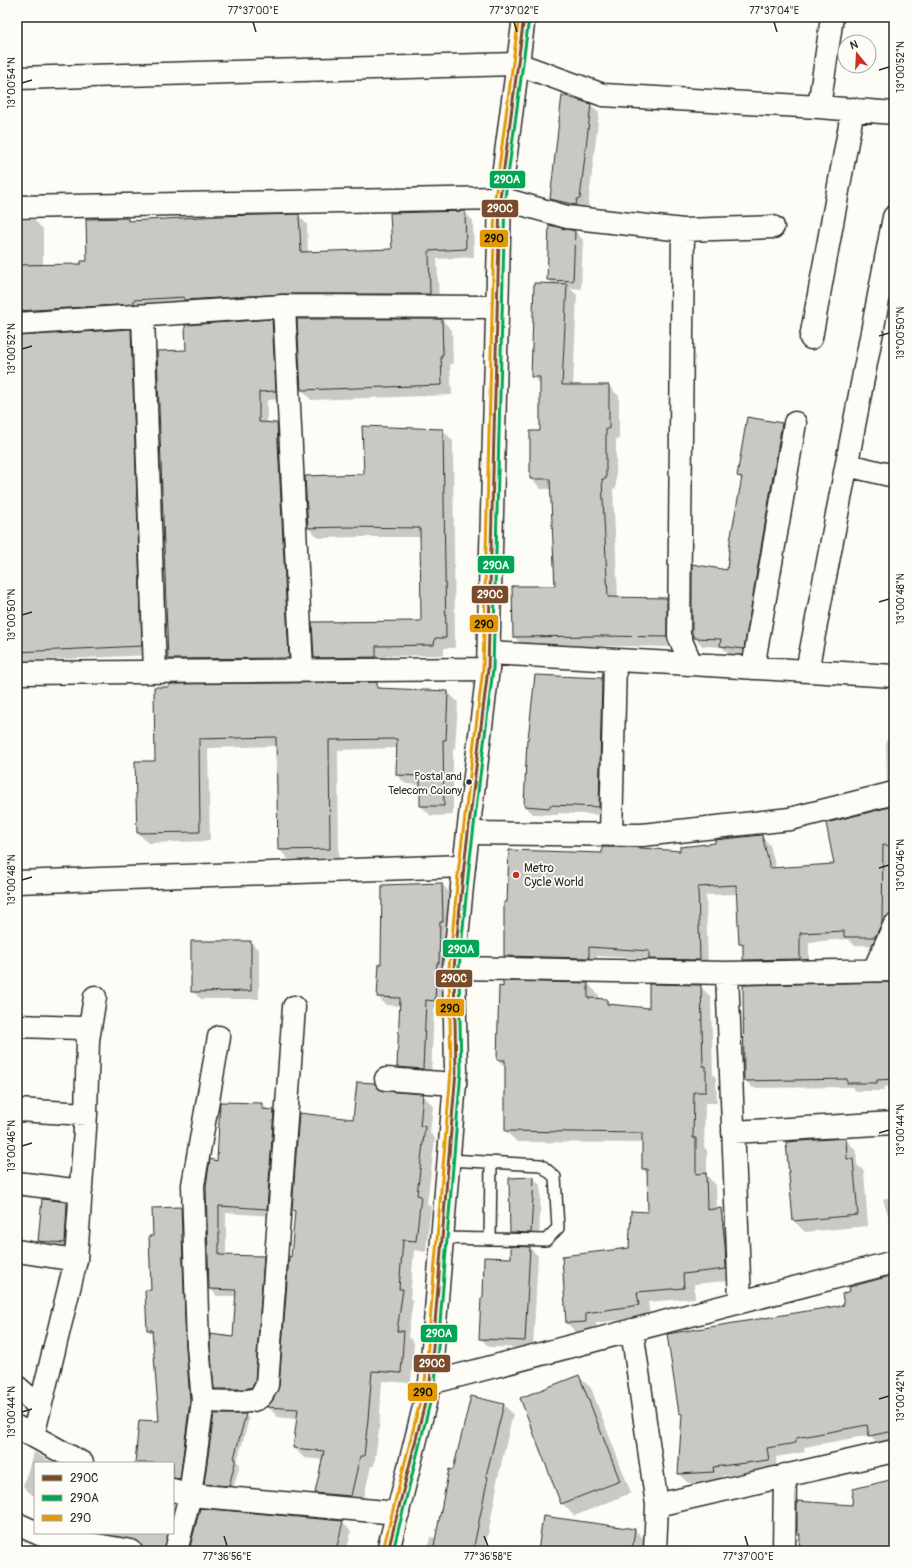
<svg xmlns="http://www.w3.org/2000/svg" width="911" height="1568" font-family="Pangolin,sans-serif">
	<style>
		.shadow { fill: #0003 }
		.building { fill: #c9c8c4; stroke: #2b2b2b }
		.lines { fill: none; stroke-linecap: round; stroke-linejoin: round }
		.service-casing { stroke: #2b2b2b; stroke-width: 14 }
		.minor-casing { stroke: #2b2b2b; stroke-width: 25 }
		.secondary-casing { stroke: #2b2b2b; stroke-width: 25 }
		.service { stroke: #fdfcf7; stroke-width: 11 }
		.minor { stroke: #fdfcf7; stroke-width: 22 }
		.secondary { stroke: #fdfcf7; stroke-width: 22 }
		.bus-1-casing { stroke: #fdfcf7; stroke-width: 6 }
		.bus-2-casing { stroke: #fdfcf7; stroke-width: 6 }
		.bus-3-casing { stroke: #fdfcf7; stroke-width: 6 }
		.bus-1 { stroke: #7a4b2a; stroke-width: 3 }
		.bus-2 { stroke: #00a651; stroke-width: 3 }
		.bus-3 { stroke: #e39a04; stroke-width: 3 }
		.ticks { fill: none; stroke: #2b2b2b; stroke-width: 1.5 }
		.bus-dot { fill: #2b2b2b; stroke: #fdfcf7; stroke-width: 1.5 }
		.poi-dot { fill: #c8321e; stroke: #fdfcf7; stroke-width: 1.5 }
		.labels { text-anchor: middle; stroke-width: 3.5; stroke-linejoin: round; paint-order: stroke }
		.bus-label { font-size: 11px; fill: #2b2b2b; stroke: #fdfcf7; text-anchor: end }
		.poi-label { font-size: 12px; fill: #2b2b2b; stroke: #fdfcf7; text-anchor: start }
		.line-badge { stroke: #fdfcf7; stroke-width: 1.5 }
		.badge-label { font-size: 11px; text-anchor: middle; font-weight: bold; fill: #fff }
		.pale-badge-label { font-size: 11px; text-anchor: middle; font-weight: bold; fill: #111 }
		.neatline { fill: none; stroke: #2b2b2b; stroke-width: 1.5 }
		.ticks-label { font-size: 10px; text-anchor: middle; fill: #2b2b2b }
	</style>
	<rect width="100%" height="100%" fill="#fdfcf7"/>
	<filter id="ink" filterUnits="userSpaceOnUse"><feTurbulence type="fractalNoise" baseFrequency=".025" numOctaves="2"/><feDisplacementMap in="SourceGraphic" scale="8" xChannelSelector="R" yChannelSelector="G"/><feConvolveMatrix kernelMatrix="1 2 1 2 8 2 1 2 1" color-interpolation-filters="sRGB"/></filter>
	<g filter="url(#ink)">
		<path class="shadow" d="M 590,105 L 599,113 L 588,207 L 585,206 L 584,213 L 559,207 L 551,199 Z
			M 465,212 L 473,221 L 474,257 L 437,259 L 439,302 L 17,324 L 17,220 L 34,220 L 43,229 L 43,266 L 82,265 L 88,262 L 127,219 L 131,222 L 298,215 L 307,224 L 308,253 L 393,250 Z
			M 575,231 L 583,240 L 581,289 L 570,288 L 577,295 L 573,386 L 608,386 L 619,396 L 619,439 L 616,439 L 616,489 L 613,489 L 618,598 L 666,599 L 677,609 L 677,647 L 612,646 L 524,647 L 514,637 L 556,587 L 552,489 L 541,489 L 531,478 L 541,432 L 541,385 L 532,376 L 553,284 L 548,279 Z
			M 272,320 L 280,329 L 283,399 L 267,400 L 267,423 L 277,424 L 285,432 L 297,666 L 177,667 L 169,659 L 187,351 Z
			M 442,320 L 452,330 L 453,364 L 450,364 L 452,395 L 311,400 L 302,390 Z
			M 131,330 L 139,338 L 150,655 L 22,661 L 17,657 L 17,337 Z
			M 782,424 L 790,432 L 752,656 L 729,654 L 722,647 L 703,646 L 694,638 L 727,571 L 742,480 L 738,476 Z
			M 443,430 L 453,441 L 455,648 L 444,648 L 444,655 L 386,656 L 386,667 L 325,668 L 315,658 L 422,622 L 421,537 L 357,537 L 319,538 L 308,528 L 365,475 Z
			M 602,679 L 610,688 L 607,815 L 558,813 L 558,815 L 533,814 L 525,806 L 528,740 Z
			M 376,683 L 382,689 L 448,692 L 458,702 L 455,749 L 453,749 L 453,815 L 431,816 L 421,806 L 421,785 L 406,784 L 397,775 L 398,748 L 338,750 L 339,858 L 288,859 L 279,849 L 277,746 L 208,748 L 210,841 L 148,843 L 138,833 L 156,762 L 155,688 Z
			M 886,740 L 894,740 L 894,789 L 887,782 Z
			M 894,807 L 894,854 L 892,853 L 890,932 L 884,946 L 854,945 L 848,939 L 809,942 L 809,968 L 753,969 L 744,960 L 744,948 L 740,944 L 738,894 L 706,895 L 708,968 L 659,967 L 650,959 L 597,956 L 597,966 L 513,965 L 505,956 L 603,854 L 681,852 L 761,836 L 770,845 L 776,868 L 835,865 Z
			M 442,884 L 450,893 L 451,930 L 445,971 L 442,1008 L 434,1008 L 431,1077 L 407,1075 L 398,1067 L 401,1006 L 386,1005 L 378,997 L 382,965 Z
			M 250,942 L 259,950 L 259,999 L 201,999 L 192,991 Z
			M 588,984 L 599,995 L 599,999 L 607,1000 L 613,1006 L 650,1009 L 700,986 L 711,997 L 713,1074 L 716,1078 L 717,1103 L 705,1103 L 704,1147 L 707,1150 L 707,1176 L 716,1185 L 717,1210 L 720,1209 L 731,1220 L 737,1280 L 694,1284 L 695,1298 L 648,1302 L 650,1316 L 596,1323 L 597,1333 L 578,1334 L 567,1323 L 630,1249 L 650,1213 L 648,1174 L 643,1169 L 643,1143 L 517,1142 L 506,1131 L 506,1068 L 498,1060 Z
			M 894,984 L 894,1087 L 884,1087 L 884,1091 L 856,1091 L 852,1087 L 753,1088 L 745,1080 Z
			M 380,1091 L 423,1095 L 433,1106 L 430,1133 L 435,1138 L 427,1204 L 431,1207 L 426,1252 L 414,1250 L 410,1298 L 413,1301 L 408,1336 L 414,1343 L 411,1383 L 382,1381 L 379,1430 L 374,1466 L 371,1466 L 362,1506 L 327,1503 L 316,1493 L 323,1460 L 304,1458 L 294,1447 L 297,1419 L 278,1417 L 268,1407 L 274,1400 L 280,1386 L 296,1213 L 293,1210 L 354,1120 Z
			M 221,1103 L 262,1104 L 268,1110 L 274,1111 L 281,1118 L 274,1216 L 226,1213 L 226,1256 L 263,1257 L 270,1264 L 259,1394 L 223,1396 L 215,1388 L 234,1338 L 237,1296 L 217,1296 L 210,1288 Z
			M 845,1139 L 856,1150 L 857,1165 L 864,1171 L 868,1226 L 805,1232 L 794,1221 Z
			M 533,1178 L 541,1186 L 539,1241 L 520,1240 L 511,1232 Z
			M 894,1196 L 894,1229 L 891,1225 L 883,1199 Z
			M 43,1200 L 67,1203 L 75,1211 L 73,1251 L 47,1249 L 39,1241 Z
			M 181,1208 L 190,1217 L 194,1356 L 188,1488 L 173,1490 L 173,1463 L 136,1463 L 160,1422 L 153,1335 L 148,1330 L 152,1290 L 154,1237 Z
			M 530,1248 L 538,1256 L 533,1348 L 489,1347 L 480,1338 L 512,1259 Z
			M 894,1276 L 894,1442 L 879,1445 L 870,1435 L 804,1447 L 805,1452 L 776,1457 L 777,1468 L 722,1476 L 722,1481 L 688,1483 L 679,1474 L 683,1416 L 680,1413 L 845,1306 Z
			M 578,1376 L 591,1388 L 631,1493 L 574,1516 L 562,1503 Z
			M 504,1405 L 513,1414 L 496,1486 L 497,1487 L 485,1550 L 486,1551 L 428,1551 L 430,1537 L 436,1538 L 453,1471 Z
			M 245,1415 L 249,1419 L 237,1462 L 240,1464 L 233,1489 L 209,1487 L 205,1483 Z
			M 34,1452 L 54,1463 L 35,1463 L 35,1496 L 31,1494 L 23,1486 Z
			M 894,1480 L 894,1551 L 800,1551 L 801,1537 L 798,1533 L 852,1506 L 854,1489 Z
			M 173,1504 L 184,1514 L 174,1551 L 144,1551 L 143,1547 L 84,1537 L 80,1533 L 173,1533 Z
			M 342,1522 L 351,1531 L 347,1551 L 190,1551 Z
			M 635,1530 L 644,1539 L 643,1551 L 539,1551 Z
			M 674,1546 L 746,1551 L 674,1551 Z"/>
		<path class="building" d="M 562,95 L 591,104 L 580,199 L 577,199 L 576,205 L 550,199 Z
			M 465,211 L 466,249 L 429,251 L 430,294 L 284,294 L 184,300 L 184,297 L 134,300 L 134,304 L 17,311 L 17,265 L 81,264 L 81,261 L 87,261 L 86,219 L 128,218 L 128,221 L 220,216 L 299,214 L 301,252 L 392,249 L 390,213 Z
			M 549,225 L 575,231 L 573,281 L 547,280 Z
			M 534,283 L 567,284 L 562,385 L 609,385 L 609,429 L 606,429 L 606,479 L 602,479 L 608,597 L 667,598 L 667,637 L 601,636 L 513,637 L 512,586 L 555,586 L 550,479 L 530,479 L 530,431 L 540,431 L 540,377 L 531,377 Z
			M 272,319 L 276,391 L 259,392 L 259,422 L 277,423 L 289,658 L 168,659 L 157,351 L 186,350 L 185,325 Z
			M 297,319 L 442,319 L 443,355 L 441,355 L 442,385 L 301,390 Z
			M 131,329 L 142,646 L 17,652 L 17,336 Z
			M 747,417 L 782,423 L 744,649 L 720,646 L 721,639 L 694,638 L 692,633 L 692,564 L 727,570 L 730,541 L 742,477 L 737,476 Z
			M 362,426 L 443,429 L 446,638 L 435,638 L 434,645 L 376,646 L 376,657 L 314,658 L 312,622 L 421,621 L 420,528 L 346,527 L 308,528 L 305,476 L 364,474 Z
			M 535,675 L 602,678 L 599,807 L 550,805 L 550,808 L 524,806 L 527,739 L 528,739 Z
			M 377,682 L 377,688 L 448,691 L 446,740 L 443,740 L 444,806 L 420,806 L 420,776 L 396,775 L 397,739 L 329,740 L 330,849 L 278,850 L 276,737 L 199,739 L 200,832 L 137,833 L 135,761 L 155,761 L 154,687 L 169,687 L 169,684 Z
			M 894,806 L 894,846 L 883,845 L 882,923 L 875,937 L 844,937 L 844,931 L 800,933 L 800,959 L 743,960 L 743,944 L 739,944 L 736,885 L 698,887 L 700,960 L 649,959 L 649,951 L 589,947 L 589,958 L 504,956 L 504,902 L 507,902 L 509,850 L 602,853 L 602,847 L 628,847 L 680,851 L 680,847 L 715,843 L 715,840 L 762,835 L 770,868 L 834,864 L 826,823 Z
			M 442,883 L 443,922 L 440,922 L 439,963 L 437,963 L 435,1001 L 426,1000 L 423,1069 L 397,1067 L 400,998 L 377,997 L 379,964 L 381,964 L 382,885 Z
			M 191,941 L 251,941 L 251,991 L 191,992 Z
			M 503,981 L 588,983 L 588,998 L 607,999 L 607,1004 L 649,1008 L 649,984 L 701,985 L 703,1066 L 706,1066 L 706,1092 L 694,1092 L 693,1138 L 696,1138 L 696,1174 L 706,1173 L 707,1210 L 721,1208 L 725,1245 L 726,1269 L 683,1274 L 684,1288 L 637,1292 L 639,1305 L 586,1313 L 586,1322 L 566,1323 L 562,1256 L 629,1248 L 631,1211 L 648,1212 L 647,1169 L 642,1169 L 642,1133 L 505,1131 L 505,1060 L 497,1060 L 499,986 L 503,987 Z
			M 894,982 L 894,1079 L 877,1080 L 877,1083 L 847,1083 L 847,1079 L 744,1081 L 743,985 Z
			M 357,1082 L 374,1083 L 379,1089 L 385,1091 L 423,1094 L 420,1126 L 425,1126 L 417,1195 L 421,1196 L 416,1241 L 403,1240 L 399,1289 L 403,1289 L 397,1331 L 404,1331 L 401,1373 L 372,1371 L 368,1419 L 364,1456 L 360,1456 L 351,1496 L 315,1493 L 324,1451 L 293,1448 L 298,1409 L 267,1407 L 273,1400 L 279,1386 L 289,1256 L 291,1257 L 295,1211 L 292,1210 L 299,1113 L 353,1119 Z
			M 220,1102 L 262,1103 L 262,1109 L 274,1110 L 267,1209 L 219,1206 L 219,1255 L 264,1256 L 255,1382 L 252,1387 L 244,1389 L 214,1389 L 210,1345 L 210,1334 L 233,1337 L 236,1290 L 209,1289 L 206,1186 L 210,1159 L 217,1161 Z
			M 846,1138 L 847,1159 L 853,1159 L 858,1215 L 793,1221 L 786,1142 Z
			M 534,1177 L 531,1233 L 510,1232 L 509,1178 Z
			M 42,1199 L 67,1202 L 65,1243 L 38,1241 Z
			M 181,1207 L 186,1346 L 190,1401 L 180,1479 L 173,1478 L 173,1463 L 135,1463 L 139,1420 L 159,1421 L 152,1330 L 147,1330 L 145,1290 L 151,1290 L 149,1236 L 153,1236 L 152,1208 Z
			M 511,1246 L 530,1247 L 525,1341 L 479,1339 L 481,1298 L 483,1298 L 484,1257 L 511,1258 Z
			M 894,1275 L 894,1431 L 869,1436 L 867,1425 L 796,1438 L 796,1443 L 767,1448 L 769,1460 L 713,1467 L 714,1472 L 678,1474 L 682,1414 L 679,1413 L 667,1334 L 844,1305 L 842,1294 L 850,1291 L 849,1287 Z
			M 579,1375 L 620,1481 L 561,1504 L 520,1398 Z
			M 471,1396 L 504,1404 L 486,1476 L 488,1477 L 473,1551 L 433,1551 L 449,1469 L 453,1470 Z
			M 214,1414 L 246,1414 L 234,1458 L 236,1459 L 229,1486 L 204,1484 Z
			M 894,1479 L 892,1551 L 799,1551 L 800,1534 L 797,1534 L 797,1501 L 852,1505 L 853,1489 Z
			M 200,1508 L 309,1518 L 343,1521 L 336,1551 L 189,1551 Z
			M 543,1516 L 635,1529 L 632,1551 L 538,1551 Z"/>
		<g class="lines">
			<defs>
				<path id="service" d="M 442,1238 L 546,1240 L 558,1228 L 555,1177 L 541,1165 L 448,1160
					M 490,1239 L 491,1163"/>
				<path id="minor" d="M 17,78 L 518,64 L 603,95 L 819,107 L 894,113
					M 819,107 L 832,17
					M 17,207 L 500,198 L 567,217 L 683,230 L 773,227
					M 284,306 L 302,670
					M 143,316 L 155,672
					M 17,324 L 284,306 L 497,307
					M 811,338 L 853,109
					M 847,465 L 894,476
					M 489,653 L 691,664 L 679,636 L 683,230
					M 691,664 L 894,676
					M 753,668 L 795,423
					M 807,671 L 894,217
					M 17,673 L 488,669
					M 468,833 L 642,835 L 790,819 L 894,793
					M 611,835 L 615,660
					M 17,882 L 464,866
					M 454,968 L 727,973
					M 874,970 L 894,926
					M 17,1026 L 81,1028 L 86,1033 L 88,1040 L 86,1114 L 76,1260 L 33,1436
					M 88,1040 L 95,997
					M 386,1079 L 455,1084
					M 17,1110 L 86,1114
					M 733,1132 L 894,1123
					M 17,1183 L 81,1191
					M 17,1251 L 76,1260
					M 740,1302 L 727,973 L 894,970
					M 632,1330 L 657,1505 L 894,1451
					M 430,1383 L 894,1262
					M 17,1387 L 40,1407
					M 203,1401 C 216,1401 245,1404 256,1399 C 262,1397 264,1391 267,1385 L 294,1007
					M 17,1427 L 82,1463
					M 173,1490 L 190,1495 L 398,1513
					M 17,1524 L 35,1532
					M 37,1533 L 44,1536 L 131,1551
					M 176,1551 L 190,1495 L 203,1401 L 198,1346 L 193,1185 L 219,1037
					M 655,1551 L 657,1505
					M 784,1551 L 785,1475"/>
				<path id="secondary" d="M 388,1551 L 430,1383 L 456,1071 L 454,968 L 464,866 L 488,669 L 500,198 L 524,17"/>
			</defs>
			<use href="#service" class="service-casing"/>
			<use href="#minor" class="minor-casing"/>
			<use href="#secondary" class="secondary-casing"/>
			<use href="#service" class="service"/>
			<use href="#minor" class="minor"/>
			<use href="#secondary" class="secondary"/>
			<defs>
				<path id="bus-1" d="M 388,1551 L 430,1383 L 456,1071 L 454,968 L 464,866 L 488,669 L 500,198 L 524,17"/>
				<path id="bus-2" d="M 393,1551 L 435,1383 L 461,1071 L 459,968 L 469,867 L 493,669 L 505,198 L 529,18"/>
				<path id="bus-3" d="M 383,1550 L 425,1382 L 451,1071 L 449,968 L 459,865 L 483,669 L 495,198 L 519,17"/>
			</defs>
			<use href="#bus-1" class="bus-1-casing"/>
			<use href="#bus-2" class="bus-2-casing"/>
			<use href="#bus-3" class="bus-3-casing"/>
			<use href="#bus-1" class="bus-1"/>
			<use href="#bus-2" class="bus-2"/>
			<use href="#bus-3" class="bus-3"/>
		</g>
	</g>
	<path class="ticks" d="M 253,22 L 256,32M 514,22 L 517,32M 774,22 L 777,32M 879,70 L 889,67M 22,83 L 32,80M 879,336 L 889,333M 22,349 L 32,346M 879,602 L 889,599M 22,615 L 32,612M 879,868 L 889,865M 22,880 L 32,877M 879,1133 L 889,1130M 22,1146 L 32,1143M 879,1399 L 889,1396M 22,1412 L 32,1409M 224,1536 L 227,1546M 484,1536 L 488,1546M 745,1536 L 748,1546"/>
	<circle class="bus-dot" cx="469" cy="782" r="3.5"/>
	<circle class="poi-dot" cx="516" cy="875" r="4"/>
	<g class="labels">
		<g class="bus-label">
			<text x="462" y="780">Postal and<tspan x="462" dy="14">Telecom Colony</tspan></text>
		</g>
		<g class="poi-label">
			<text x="524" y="872">Metro<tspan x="524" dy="14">Cycle World</tspan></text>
		</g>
	</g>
	<g class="line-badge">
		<rect x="489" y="170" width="37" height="19" rx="4" fill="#00a651"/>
		<rect x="481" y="199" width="38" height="19" rx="4" fill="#7a4b2a"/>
		<rect x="479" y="229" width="30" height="19" rx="4" fill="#e39a04"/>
		<rect x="477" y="555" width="38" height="19" rx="4" fill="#00a651"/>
		<rect x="471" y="585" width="38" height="19" rx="4" fill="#7a4b2a"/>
		<rect x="469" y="614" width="30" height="19" rx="4" fill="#e39a04"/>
		<rect x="442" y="939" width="38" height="19" rx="4" fill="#00a651"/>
		<rect x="435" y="969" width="38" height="19" rx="4" fill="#7a4b2a"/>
		<rect x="435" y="998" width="30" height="19" rx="4" fill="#e39a04"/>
		<rect x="420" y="1324" width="38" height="19" rx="4" fill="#00a651"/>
		<rect x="413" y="1354" width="38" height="19" rx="4" fill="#7a4b2a"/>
		<rect x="407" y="1382" width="31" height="20" rx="4" fill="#e39a04"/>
	</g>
	<g class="badge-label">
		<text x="507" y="183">290A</text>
		<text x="500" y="212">290C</text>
		<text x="496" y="569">290A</text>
		<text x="490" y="598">290C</text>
		<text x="461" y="953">290A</text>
		<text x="454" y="982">290C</text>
		<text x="439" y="1337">290A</text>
		<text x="432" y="1367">290C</text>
	</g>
	<g class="pale-badge-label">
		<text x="494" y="242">290</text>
		<text x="484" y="628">290</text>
		<text x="450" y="1012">290</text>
		<text x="423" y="1396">290</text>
	</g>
	<rect width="911" height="1568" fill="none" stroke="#fdfcf7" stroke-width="44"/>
	<rect x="34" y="1462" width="140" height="72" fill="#fdfcf7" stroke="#a9a8a5"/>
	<rect x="42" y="1475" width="20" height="6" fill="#7a4b2a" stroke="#a9a8a5"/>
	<text x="70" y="1482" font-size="12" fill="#2b2b2b">290C</text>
	<rect x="42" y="1495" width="20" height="6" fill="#00a651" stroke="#a9a8a5"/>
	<text x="70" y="1502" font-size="12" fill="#2b2b2b">290A</text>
	<rect x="42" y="1515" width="20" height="6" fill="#e39a04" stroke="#a9a8a5"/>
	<text x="70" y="1522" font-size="12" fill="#2b2b2b">290</text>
	<g transform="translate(857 54) rotate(342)"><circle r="19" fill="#fdfcf7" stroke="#a9a8a5"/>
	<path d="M0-3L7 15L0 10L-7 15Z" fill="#c8321e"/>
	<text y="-6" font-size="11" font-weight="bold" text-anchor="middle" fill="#2b2b2b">N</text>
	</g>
	<rect x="22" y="22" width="867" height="1524" class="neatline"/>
	<g class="ticks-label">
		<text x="253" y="14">77°37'00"E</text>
		<text x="514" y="14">77°37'02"E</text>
		<text x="774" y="14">77°37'04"E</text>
		<text transform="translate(900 67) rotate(-90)" y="4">13°00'52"N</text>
		<text transform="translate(11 83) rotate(-90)" y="4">13°00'54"N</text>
		<text transform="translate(900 333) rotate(-90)" y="4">13°00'50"N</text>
		<text transform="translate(11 349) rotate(-90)" y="4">13°00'52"N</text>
		<text transform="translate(900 599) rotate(-90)" y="4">13°00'48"N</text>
		<text transform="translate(11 615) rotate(-90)" y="4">13°00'50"N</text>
		<text transform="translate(900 865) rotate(-90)" y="4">13°00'46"N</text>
		<text transform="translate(11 880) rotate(-90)" y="4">13°00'48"N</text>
		<text transform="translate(900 1130) rotate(-90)" y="4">13°00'44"N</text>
		<text transform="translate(11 1146) rotate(-90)" y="4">13°00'46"N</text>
		<text transform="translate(900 1396) rotate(-90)" y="4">13°00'42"N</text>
		<text transform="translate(11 1412) rotate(-90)" y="4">13°00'44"N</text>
		<text x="227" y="1560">77°36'56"E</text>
		<text x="488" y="1560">77°36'58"E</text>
		<text x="748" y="1560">77°37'00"E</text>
	</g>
</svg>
